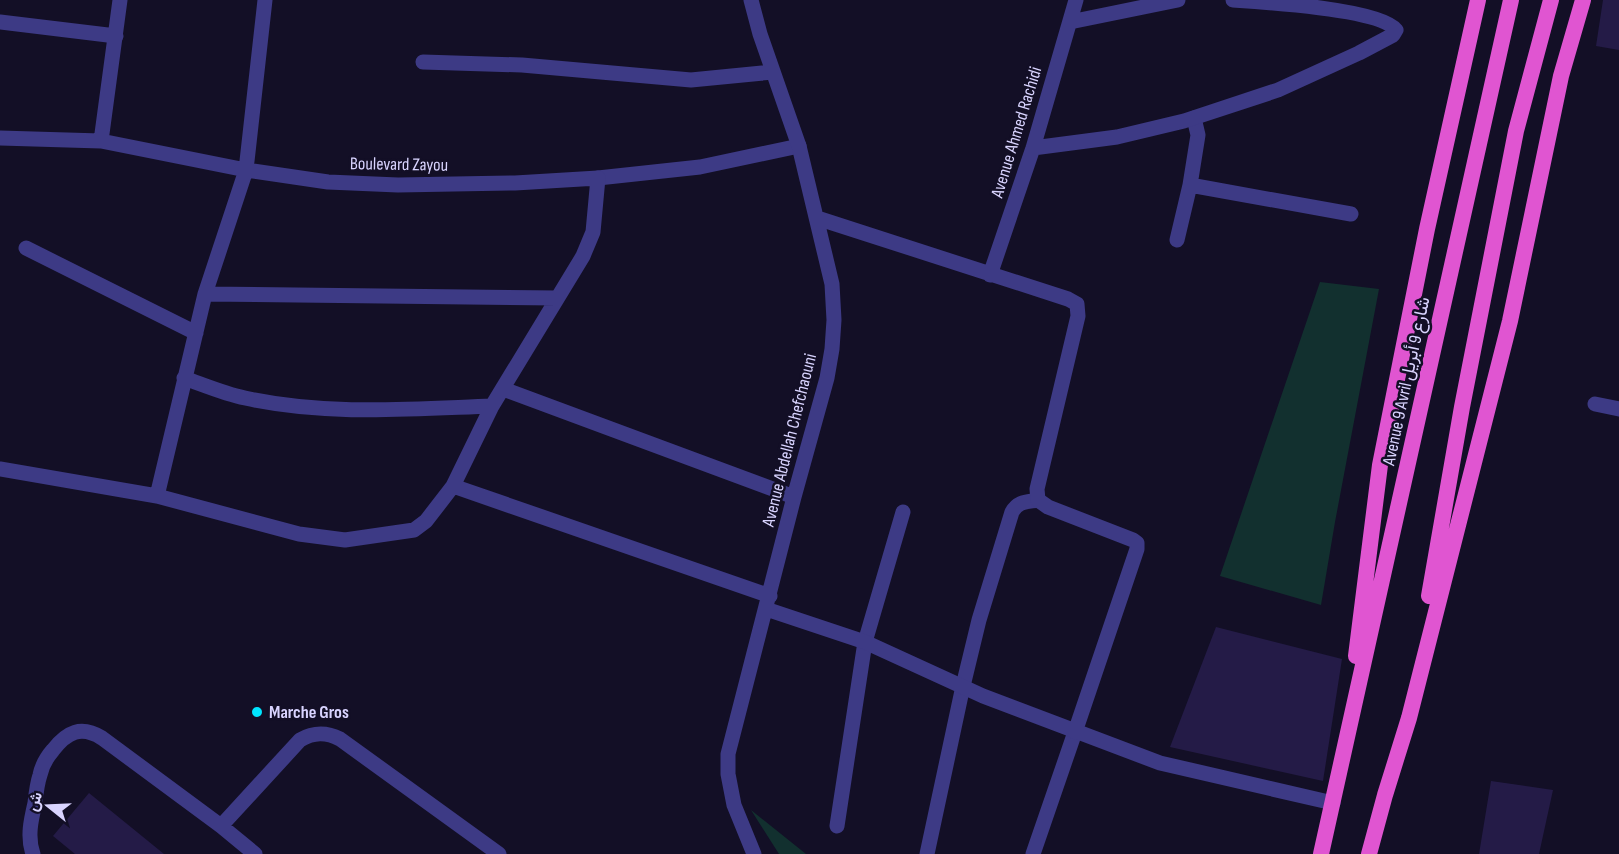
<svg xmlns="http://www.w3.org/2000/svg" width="1619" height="854" font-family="'Sofia Sans Condensed',Vazirmatn,sans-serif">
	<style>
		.green { fill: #12302f }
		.building { fill: #241b47 }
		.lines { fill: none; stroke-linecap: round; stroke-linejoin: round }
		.service { stroke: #3d3a85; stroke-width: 15 }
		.minor { stroke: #3d3a85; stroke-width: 15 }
		.trunk { stroke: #e055d1; stroke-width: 16 }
		.poi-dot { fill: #00e5ff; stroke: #130f26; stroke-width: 2 }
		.labels { text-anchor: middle; stroke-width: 5; stroke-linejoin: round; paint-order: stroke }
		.street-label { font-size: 18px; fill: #d9d4ff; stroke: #130f26 }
		.poi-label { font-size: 18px; font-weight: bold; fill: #d9d4ff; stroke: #130f26; text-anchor: start }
	</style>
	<rect width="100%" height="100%" fill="#130f26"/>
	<path class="green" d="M 1320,282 L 1379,289 L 1335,522 L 1321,605 L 1220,576 Z
		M 751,810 L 806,854 L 779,854 Z"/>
	<path class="building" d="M 1603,0 L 1619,0 L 1619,50 L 1596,46 Z
		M 1216,627 L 1342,659 L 1323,781 L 1170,747 Z
		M 1491,781 L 1553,790 L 1539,854 L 1479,854 Z
		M 89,793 L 164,854 L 75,854 L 53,836 Z"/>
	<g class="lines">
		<path class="service" d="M 598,178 L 700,167 L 799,146
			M 1190,185 L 1351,214
			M 1177,240 L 1190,185 L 1198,135 L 1194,118
			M 221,826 L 300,740 C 314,732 326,732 340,739 L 499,854
			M 837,826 L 865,642 L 903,512
			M 33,854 C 27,837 31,820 35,803 C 36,793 37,784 40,775 C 42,765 47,757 53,750 C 67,732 81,725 102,738 L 221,826 L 255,854
			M 927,854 L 963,686 L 979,620 L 1012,512 C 1018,501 1027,502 1038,500
			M 1033,854 L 1075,732"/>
		<path class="minor" d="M 751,0 L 760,34 L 799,146 L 832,284 L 834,320 L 832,349 L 827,378 L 794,497 L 728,754 L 728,774 L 734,805 L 754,854
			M 0,22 L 116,36
			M 1070,22 L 1178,0
			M 423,62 L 522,65 L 691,80 L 773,72
			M 0,138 L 101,141 L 246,170 L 328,182 L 398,185 L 515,183 L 598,178 L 593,232 L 583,256 L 492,406 L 453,486 L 426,521 L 414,530 L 345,540 L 299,534 L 157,496 L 0,469
			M 101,141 L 120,0
			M 1033,148 L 1117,137 L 1184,121 L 1278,90 L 1359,53 L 1393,35 L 1396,30 C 1380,9 1263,2 1233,0
			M 817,218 L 1068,299 L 1077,304 L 1078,316 L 1037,489 L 1038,500 L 1048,507 L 1133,540 L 1137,543 L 1137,549 L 1075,732
			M 26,248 L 196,333
			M 990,275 L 1033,148 L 1076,0
			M 205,294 L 557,298
			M 184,378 C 204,385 225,394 245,398 C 326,416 410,409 492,406
			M 503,389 L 794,497
			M 1595,404 L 1619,409
			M 453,486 L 770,596
			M 157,496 L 205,294 L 246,170 L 265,0
			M 766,609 L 865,642 L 983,696 L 1160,763 L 1333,803"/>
		<path class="trunk" d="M 1429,596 L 1462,407 L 1516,131 L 1551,0
			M 1356,656 L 1380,465 L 1427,229 L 1478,0
			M 1321,854 L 1511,0
			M 1369,854 L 1385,795 L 1409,718 L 1510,321 L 1561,76 L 1583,0"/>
	</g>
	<circle class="poi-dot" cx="257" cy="712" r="6"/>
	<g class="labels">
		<g class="street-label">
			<text transform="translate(1016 132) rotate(-73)" y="6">Avenue Ahmed Rachidi</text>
			<text transform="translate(399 164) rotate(1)" y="6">Boulevard Zayou</text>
			<text transform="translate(1406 381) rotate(-78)" y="6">Avenue 9 Avril شارع 9 أبريل</text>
			<text transform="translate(789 440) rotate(-76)" y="6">Avenue Abdellah Chefchaouni</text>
		</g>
		<g class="poi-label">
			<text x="269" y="718">Marche Gros</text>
		</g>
	</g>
	<g transform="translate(48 806) rotate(288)" stroke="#130f26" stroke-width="4.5" paint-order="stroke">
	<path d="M0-4.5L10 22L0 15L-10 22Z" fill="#d9d4ff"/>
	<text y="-9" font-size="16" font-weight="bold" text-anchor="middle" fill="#d9d4ff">ش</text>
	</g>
</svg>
